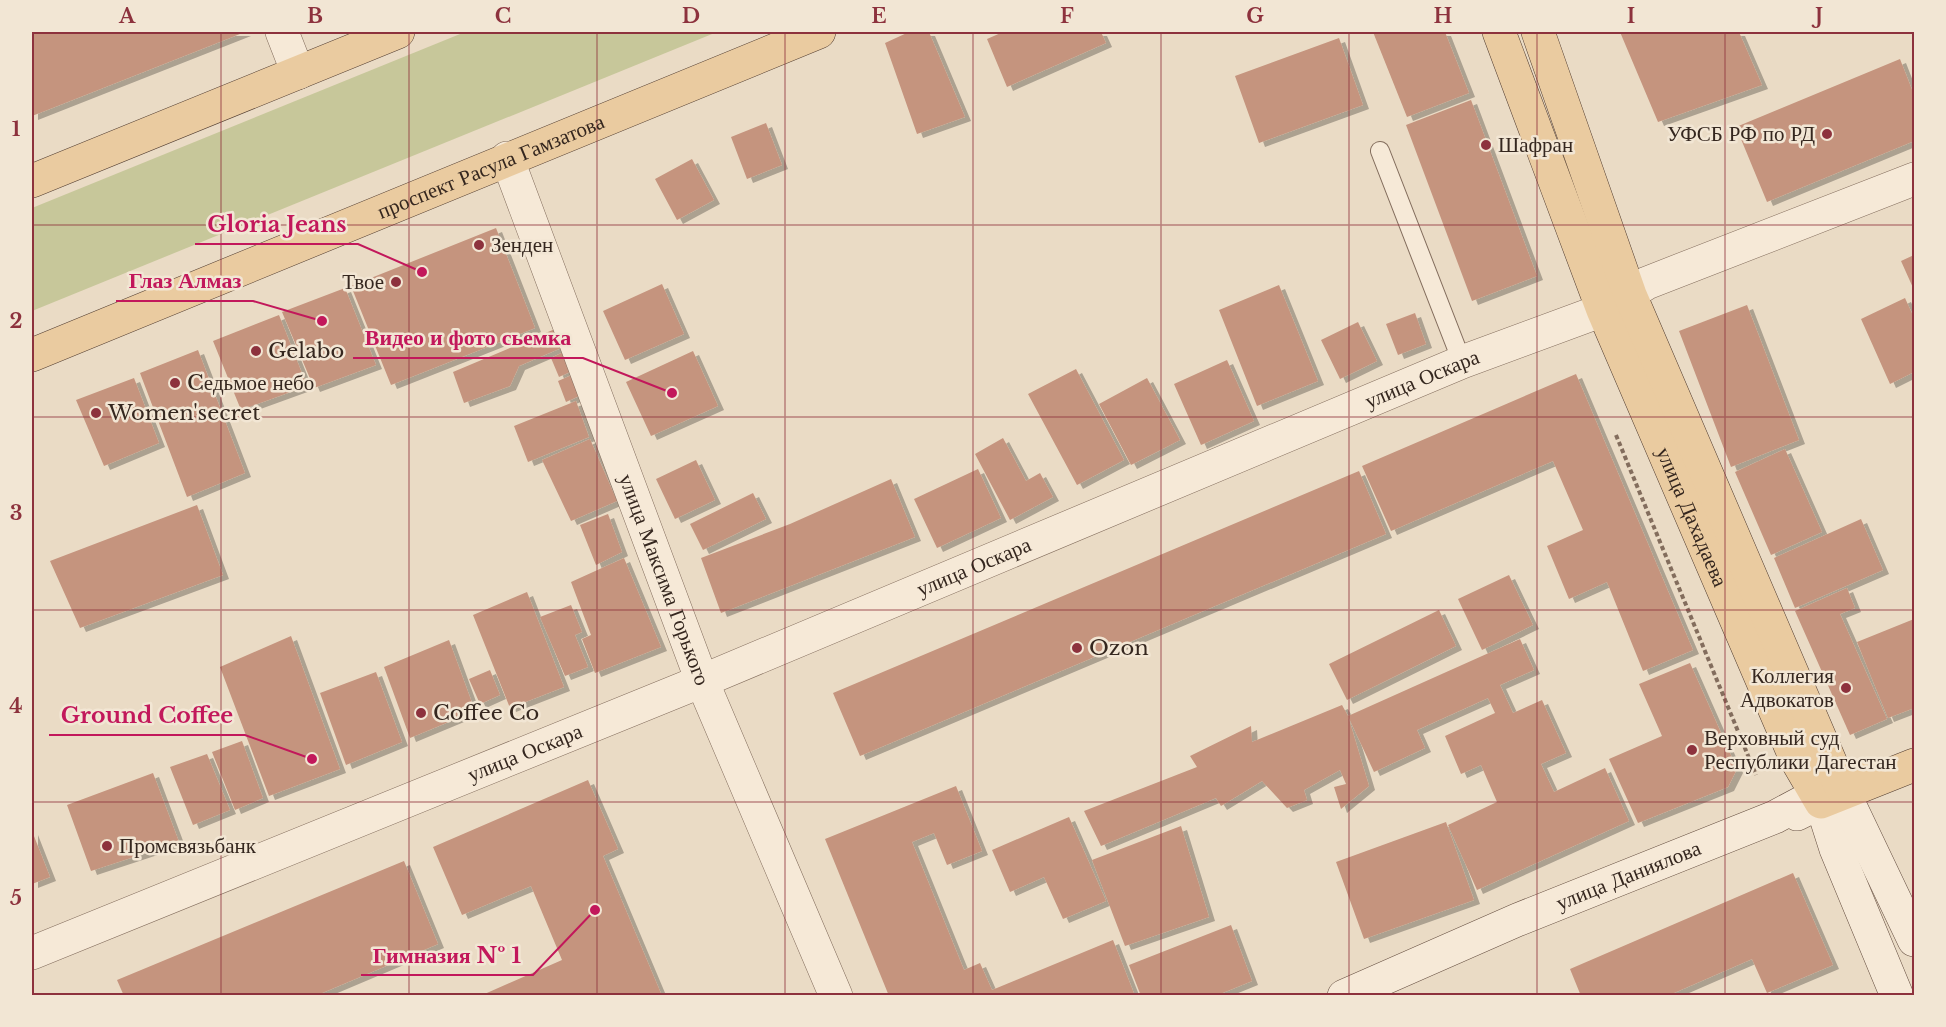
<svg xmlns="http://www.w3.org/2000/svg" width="1946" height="1027" font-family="'Libre Baskerville',serif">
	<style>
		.green { fill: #c7c79a }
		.building { fill: #c5947e; filter: url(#shadow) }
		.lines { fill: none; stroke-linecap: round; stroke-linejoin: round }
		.lane-casing { stroke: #836d5d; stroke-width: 20 }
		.street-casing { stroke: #836d5d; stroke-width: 34 }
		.secondary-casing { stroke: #654e40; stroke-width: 34 }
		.primary-casing { stroke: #513c30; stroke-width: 34 }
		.path { stroke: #836d5d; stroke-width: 4; stroke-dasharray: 4.5 3; stroke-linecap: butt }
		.lane { stroke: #f6e9d7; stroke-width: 18 }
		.street { stroke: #f6e9d7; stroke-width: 33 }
		.secondary { stroke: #f6e9d7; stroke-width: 33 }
		.primary { stroke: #eacba0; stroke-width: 33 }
		.grid { fill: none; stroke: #8d323d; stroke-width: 1.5; stroke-opacity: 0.55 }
		.poi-dot { fill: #8d323d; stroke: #f2e6d4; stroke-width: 2 }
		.labels { text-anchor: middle; stroke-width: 5; stroke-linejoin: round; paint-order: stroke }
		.poi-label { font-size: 21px; fill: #35271f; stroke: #f2e6d4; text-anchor: start }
		.street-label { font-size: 21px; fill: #35271f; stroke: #f2e6d4 }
		.leader { fill: none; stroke: #c2185b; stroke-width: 2 }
		.callout-dot { fill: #c2185b; stroke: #f2e6d4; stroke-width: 2 }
		.callout-label { font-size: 22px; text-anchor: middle; font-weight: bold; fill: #c2185b; stroke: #f2e6d4; stroke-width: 5; stroke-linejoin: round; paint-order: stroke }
		.neatline { fill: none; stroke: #8d323d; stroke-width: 2 }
		.grid-label { font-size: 20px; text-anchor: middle; font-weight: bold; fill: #8d323d }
	</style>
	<defs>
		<filter id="shadow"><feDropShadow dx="6" dy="4" stdDeviation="0" flood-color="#0004"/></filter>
	</defs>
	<rect width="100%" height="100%" fill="#eadbc5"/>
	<path class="green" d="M 465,32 L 717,32 L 32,311 L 32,208 Z"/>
	<path class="building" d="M 35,32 L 245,32 L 32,116 L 32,33 Z
		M 909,32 L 929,32 L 965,117 L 917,134 L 885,43 Z
		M 1003,32 L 1101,32 L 1106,43 L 1007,87 L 987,39 Z
		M 1373,32 L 1445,32 L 1469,93 L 1407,117 Z
		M 1620,32 L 1739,32 L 1762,85 L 1658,122 Z
		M 1339,38 L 1363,105 L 1259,143 L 1235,76 Z
		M 1900,59 L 1914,95 L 1914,141 L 1767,202 L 1736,127 Z
		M 1471,100 L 1537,276 L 1472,301 L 1406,125 Z
		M 766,123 L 782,165 L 747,179 L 731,137 Z
		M 692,159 L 714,200 L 677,220 L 655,179 Z
		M 496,228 L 535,328 L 391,385 L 351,286 Z
		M 1914,255 L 1914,290 L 1901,261 Z
		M 662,284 L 684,334 L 625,360 L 603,311 Z
		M 1279,285 L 1318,381 L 1257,406 L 1219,310 Z
		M 345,288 L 376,365 L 314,388 L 282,312 Z
		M 1905,298 L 1914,318 L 1914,372 L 1890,384 L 1861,319 Z
		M 1747,305 L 1799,440 L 1731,467 L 1679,331 Z
		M 1415,313 L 1426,344 L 1398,355 L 1386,324 Z
		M 279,315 L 307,386 L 241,410 L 213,341 Z
		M 1358,322 L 1377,361 L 1340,379 L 1321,340 Z
		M 555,329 L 561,348 L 519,366 L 510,386 L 464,403 L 453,372 Z
		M 198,350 L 245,473 L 187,497 L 140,373 Z
		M 693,351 L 718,406 L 651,436 L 626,382 Z
		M 564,352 L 572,371 L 559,377 L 551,358 Z
		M 1227,360 L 1254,421 L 1201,445 L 1174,384 Z
		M 1076,369 L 1124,460 L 1077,485 L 1028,394 Z
		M 1576,374 L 1693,650 L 1643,671 L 1607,582 L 1569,599 L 1547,546 L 1583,530 L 1553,461 L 1391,531 L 1362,466 Z
		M 572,375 L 579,396 L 566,402 L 558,381 Z
		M 134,378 L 159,443 L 104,466 L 76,400 Z
		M 1147,378 L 1180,440 L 1131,465 L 1099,404 Z
		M 576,401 L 589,437 L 528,462 L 514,426 Z
		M 1003,438 L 1026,481 L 1040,473 L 1053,497 L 1010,520 L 975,454 Z
		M 590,439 L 617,501 L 571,521 L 542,460 Z
		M 1785,449 L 1822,532 L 1771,555 L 1735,472 Z
		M 696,460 L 715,500 L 675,519 L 656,479 Z
		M 978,469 L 1001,518 L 937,548 L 914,499 Z
		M 1359,471 L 1386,534 L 860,756 L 833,693 Z
		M 891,479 L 915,537 L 721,613 L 701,558 L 790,524 Z
		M 753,493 L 766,519 L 703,550 L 690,524 Z
		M 197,505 L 223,575 L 80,628 L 50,561 Z
		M 608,514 L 622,552 L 596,565 L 580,525 Z
		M 1861,519 L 1883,570 L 1795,608 L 1774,558 Z
		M 624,558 L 661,647 L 595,673 L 582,639 L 591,635 L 571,582 Z
		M 1509,575 L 1533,625 L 1482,650 L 1458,599 Z
		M 1847,588 L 1855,608 L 1840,614 L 1887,719 L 1850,735 L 1795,611 Z
		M 527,592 L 564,687 L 510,708 L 473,615 Z
		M 571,605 L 582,632 L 575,635 L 588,667 L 565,676 L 540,617 Z
		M 1439,610 L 1456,646 L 1347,700 L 1329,664 Z
		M 1914,619 L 1914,708 L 1888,718 L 1857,642 Z
		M 291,636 L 340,769 L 269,796 L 220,667 Z
		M 1520,639 L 1534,670 L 1500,685 L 1513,713 L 1542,700 L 1566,753 L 1541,764 L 1554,792 L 1605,768 L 1629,821 L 1477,890 L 1448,825 L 1497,802 L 1481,765 L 1461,774 L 1445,736 L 1495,713 L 1488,698 L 1417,730 L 1425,748 L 1374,772 L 1348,716 L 1369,786 L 1341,809 L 1334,787 L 1346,784 L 1340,770 L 1304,790 L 1307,800 L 1287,808 L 1262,781 L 1221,806 L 1216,798 L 1101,846 L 1084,811 L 1197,767 L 1190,756 L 1251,726 L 1252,742 L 1342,705 L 1348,716 Z
		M 449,640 L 475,711 L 410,738 L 384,667 Z
		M 1690,663 L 1737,769 L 1728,787 L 1638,823 L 1609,759 L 1662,736 L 1639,684 Z
		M 490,670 L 500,695 L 480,704 L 469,679 Z
		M 376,672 L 402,742 L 346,765 L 320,693 Z
		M 242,741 L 263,798 L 235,810 L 212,752 Z
		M 207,754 L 230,810 L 193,825 L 170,767 Z
		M 153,773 L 179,842 L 91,871 L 67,805 Z
		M 588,780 L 618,849 L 603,856 L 662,996 L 480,996 L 562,960 L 531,886 L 462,915 L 433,847 Z
		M 956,786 L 982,851 L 947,865 L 934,833 L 912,842 L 964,970 L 980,963 L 992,990 L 1113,940 L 1135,996 L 889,996 L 825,839 Z
		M 1069,817 L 1106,901 L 1063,919 L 1044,877 L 1010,892 L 992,850 Z
		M 1446,822 L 1474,900 L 1364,939 L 1336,862 Z
		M 1181,826 L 1209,917 L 1125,946 L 1092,860 Z
		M 32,831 L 50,877 L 32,884 Z
		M 404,861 L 438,944 L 315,996 L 124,996 L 117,980 Z
		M 1793,873 L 1833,965 L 1767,993 L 1752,959 L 1667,996 L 1581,996 L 1570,969 Z
		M 1231,925 L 1252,981 L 1215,996 L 1141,996 L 1129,965 Z"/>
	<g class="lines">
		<defs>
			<path id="lane" d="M 1380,151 L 1462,362"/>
			<g id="street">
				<path d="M 282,32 L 298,73"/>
				<path id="s1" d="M 507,158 L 702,681 L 836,996"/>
				<path id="s2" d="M 32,953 L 702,681 L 1462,362 L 1603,310 L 1647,283 L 1914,179"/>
			</g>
			<g id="secondary">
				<path d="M 1797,814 L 1821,802 L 1836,849 L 1897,996"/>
				<path id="s3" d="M 1344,996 L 1517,920 L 1775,817 L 1818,794 L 1841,787 L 1914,940"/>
			</g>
			<g id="primary">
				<path id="s4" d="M 1499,32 L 1603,310 L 1796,759 L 1821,802 L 1914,765"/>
				<path d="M 1538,32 L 1630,295 L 1841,787 L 1869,775"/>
				<path d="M 32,181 L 398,32"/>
				<path id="s5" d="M 32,355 L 819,32"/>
			</g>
		</defs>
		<use href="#lane" class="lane-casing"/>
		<use href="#street" class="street-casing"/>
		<use href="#secondary" class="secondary-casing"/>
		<use href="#primary" class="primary-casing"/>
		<path class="path" d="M 1616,435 L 1756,775"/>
		<use href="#lane" class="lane"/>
		<use href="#street" class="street"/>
		<use href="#secondary" class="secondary"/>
		<use href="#primary" class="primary"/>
	</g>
	<path class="grid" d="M 221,32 L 221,996M 409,32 L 409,996M 597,32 L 597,996M 785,32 L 785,996M 973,32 L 973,996M 1161,32 L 1161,996M 1349,32 L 1349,996M 1537,32 L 1537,996M 1725,32 L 1725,996M 32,225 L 1914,225M 32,417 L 1914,417M 32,610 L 1914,610M 32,802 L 1914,802"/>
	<g class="poi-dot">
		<circle cx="1827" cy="134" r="6"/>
		<circle cx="1486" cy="145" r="6"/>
		<circle cx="479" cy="245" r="6"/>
		<circle cx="396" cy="282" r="6"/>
		<circle cx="256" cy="351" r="6"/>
		<circle cx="175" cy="383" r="6"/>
		<circle cx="96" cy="413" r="6"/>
		<circle cx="1077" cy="648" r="6"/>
		<circle cx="1846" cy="688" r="6"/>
		<circle cx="421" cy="713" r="6"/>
		<circle cx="1692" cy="750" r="6"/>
		<circle cx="107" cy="846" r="6"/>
	</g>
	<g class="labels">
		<g class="poi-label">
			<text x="1815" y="141" text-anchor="end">УФСБ РФ по РД</text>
			<text x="1498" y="152">Шафран</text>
			<text x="491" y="252">Зенден</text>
			<text x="384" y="289" text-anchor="end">Твое</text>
			<text x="268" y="358">Gelabo</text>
			<text x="187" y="390">Cедьмое небо</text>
			<text x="108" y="420">Women'secret</text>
			<text x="1089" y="655">Ozon</text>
			<text x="1834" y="683" text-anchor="end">Коллегия<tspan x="1834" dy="24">Адвокатов</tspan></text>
			<text x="433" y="720">Coffee Co</text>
			<text x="1704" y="745">Верховный суд<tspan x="1704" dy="24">Республики Дагестан</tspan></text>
			<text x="119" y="853">Промсвязьбанк</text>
		</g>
		<g class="street-label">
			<text dy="7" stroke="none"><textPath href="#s5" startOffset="496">проспект Расула Гамзатова</textPath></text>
			<text dy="7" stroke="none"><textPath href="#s2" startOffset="1504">улица Оскара</textPath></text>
			<text dy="7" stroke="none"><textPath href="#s4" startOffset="522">улица Дахадаева</textPath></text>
			<text dy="7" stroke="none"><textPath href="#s2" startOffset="1018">улица Оскара</textPath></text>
			<text dy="7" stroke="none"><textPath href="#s1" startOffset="450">улица Максима Горького</textPath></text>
			<text dy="7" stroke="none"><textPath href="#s2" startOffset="532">улица Оскара</textPath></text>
			<text dy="7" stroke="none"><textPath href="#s3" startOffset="309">улица Даниялова</textPath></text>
		</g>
	</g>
	<path class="leader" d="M422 272L358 244H195M322 321L253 301H116M672 393L583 358H353M312 759L245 735H49M595 910L533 975H361"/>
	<g class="callout-dot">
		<circle cx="422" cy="272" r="6"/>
		<circle cx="322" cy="321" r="6"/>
		<circle cx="672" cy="393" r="6"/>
		<circle cx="312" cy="759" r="6"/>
		<circle cx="595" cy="910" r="6"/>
	</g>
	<g class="callout-label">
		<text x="277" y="232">Gloria Jeans</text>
		<text x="185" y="288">Глаз Алмаз</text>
		<text x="468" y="345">Видео и фото сьемка</text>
		<text x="147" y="723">Ground Coffee</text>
		<text x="447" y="963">Гимназия № 1</text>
	</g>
	<rect width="1946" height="1027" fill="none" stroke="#f2e6d4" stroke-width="66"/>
	<rect x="33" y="33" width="1880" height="961" class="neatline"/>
	<g class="grid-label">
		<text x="127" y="23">A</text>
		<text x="315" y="23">B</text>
		<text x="503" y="23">C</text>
		<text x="691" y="23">D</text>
		<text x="879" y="23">E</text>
		<text x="1067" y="23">F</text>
		<text x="1255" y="23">G</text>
		<text x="1443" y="23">H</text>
		<text x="1631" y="23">I</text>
		<text x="1819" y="23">J</text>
		<text x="16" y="136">1</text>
		<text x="16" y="328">2</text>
		<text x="16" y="520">3</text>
		<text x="16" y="713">4</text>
		<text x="16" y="905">5</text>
	</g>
</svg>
